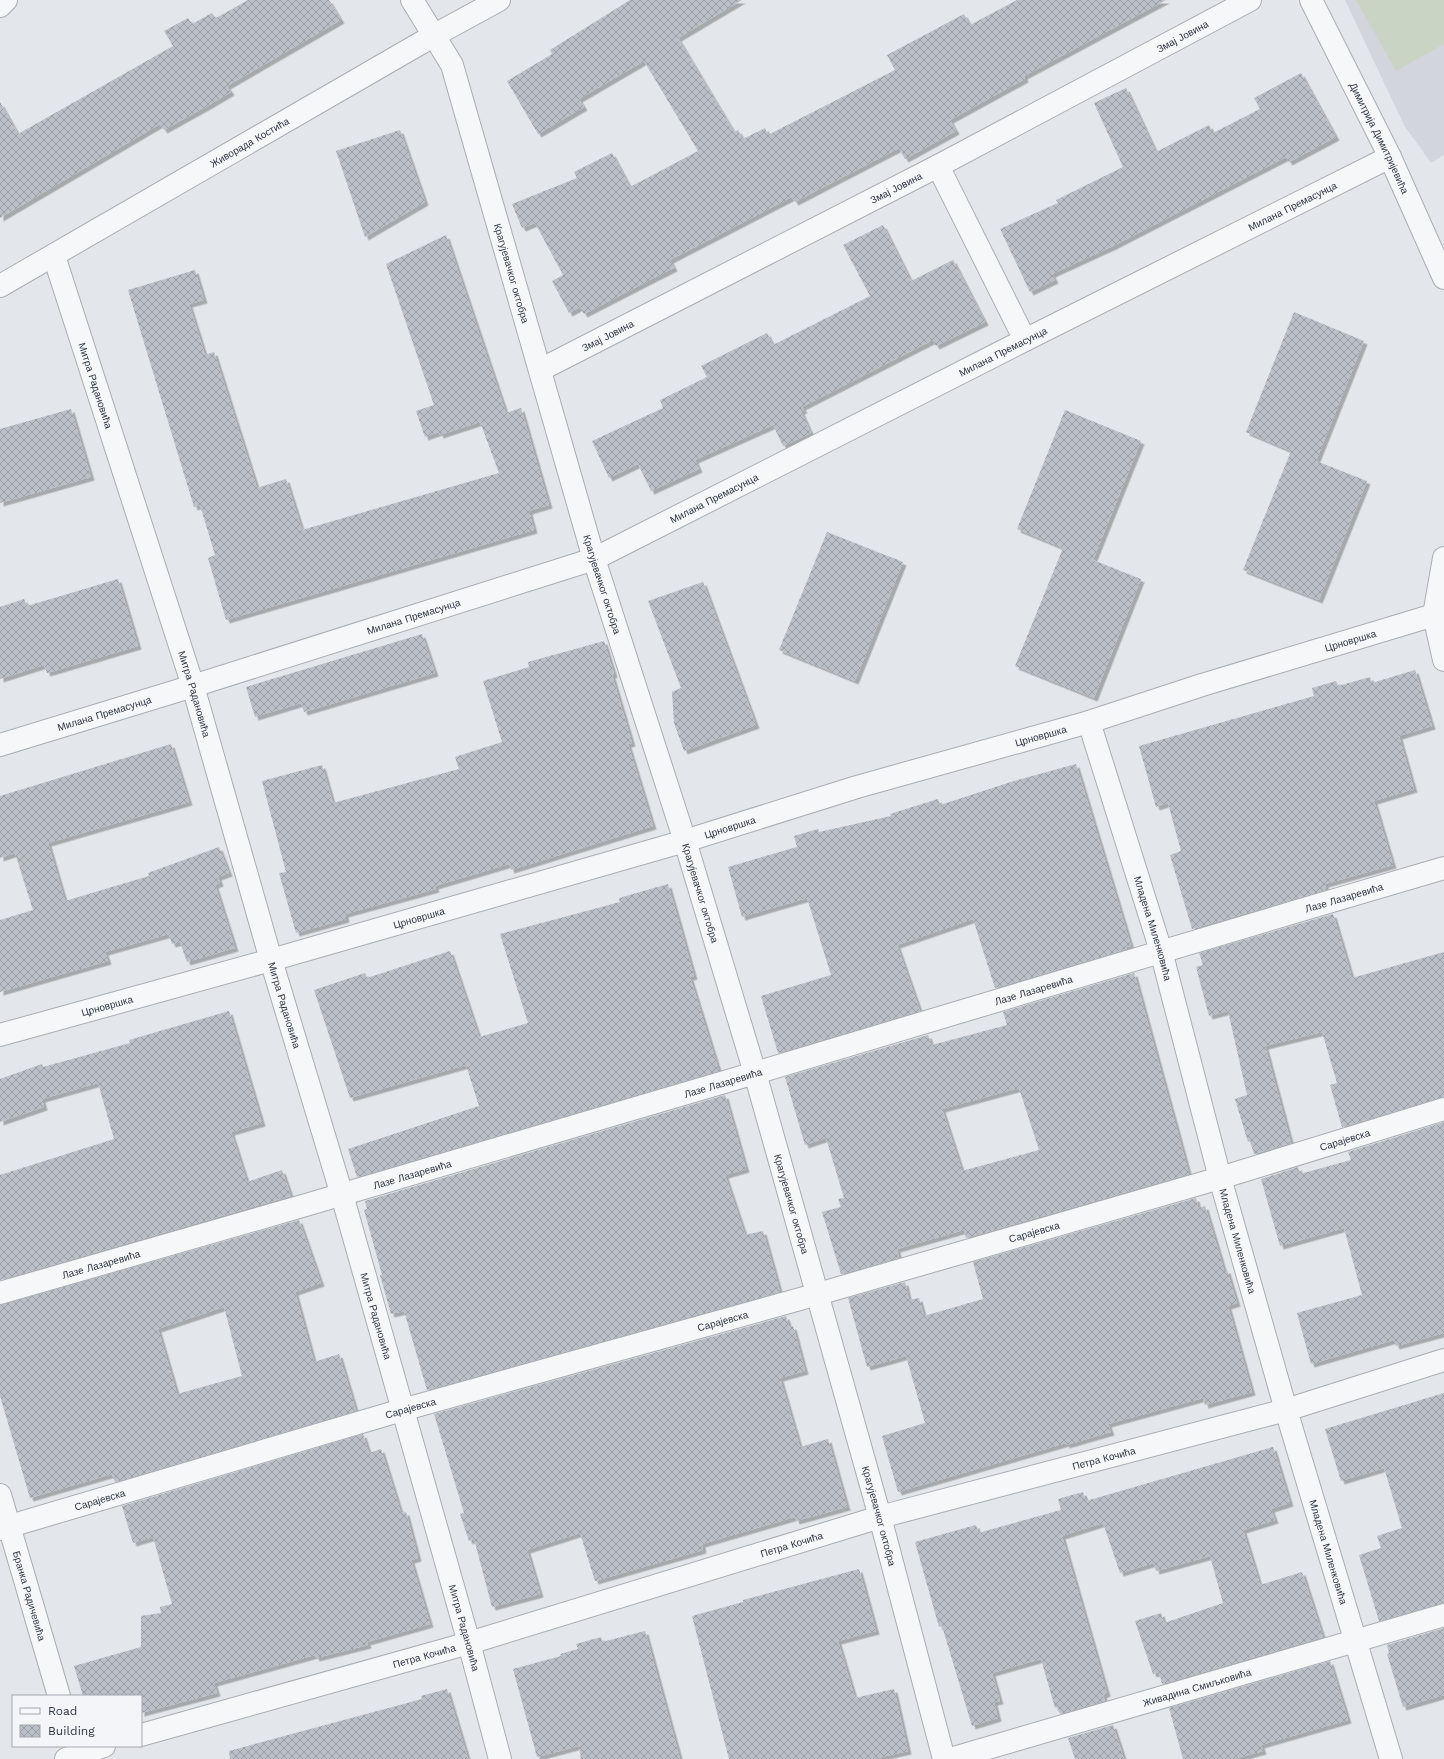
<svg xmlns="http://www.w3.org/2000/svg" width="1444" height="1759" font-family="'Work Sans',sans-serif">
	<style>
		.built { fill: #d2d5dc }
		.garden { fill: #c9d4c5 }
		.building { fill: url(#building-cross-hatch); fill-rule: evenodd; filter: url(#shadow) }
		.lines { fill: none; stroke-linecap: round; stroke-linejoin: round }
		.minor-casing { stroke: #a8adb4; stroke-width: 24 }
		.minor { stroke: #f6f7f9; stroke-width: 22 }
		.labels { text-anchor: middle; stroke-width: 3; stroke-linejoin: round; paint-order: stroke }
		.street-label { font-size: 10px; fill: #2c3442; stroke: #f3f5f8 }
	</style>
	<defs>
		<pattern id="building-cross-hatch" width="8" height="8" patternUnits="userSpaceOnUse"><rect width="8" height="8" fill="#bbbfc7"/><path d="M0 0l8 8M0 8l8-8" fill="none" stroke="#989ca3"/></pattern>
		<filter id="shadow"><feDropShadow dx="3.5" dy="3.5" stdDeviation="0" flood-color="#0004"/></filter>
	</defs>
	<rect width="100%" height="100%" fill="#e3e6ea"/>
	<path class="built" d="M 1345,0 L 1444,0 L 1444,155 L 1431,163 L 1404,125 Z"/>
	<path class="garden" d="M 1356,0 L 1444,0 L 1444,44 L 1396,71 Z"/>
	<path class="building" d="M 248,0 L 329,0 L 341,20 L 227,86 L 231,92 L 209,105 L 164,130 L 160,124 L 0,218 L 0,102 L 18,134 L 173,46 L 164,31 L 188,18 L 192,24 L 212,13 L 216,18 Z
		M 630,0 L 742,0 L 678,38 L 734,132 L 738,130 L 743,139 L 765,128 L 768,135 L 895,70 L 887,55 L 964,14 L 970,25 L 1017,0 L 1166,0 L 1024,76 L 1025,79 L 950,120 L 956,131 L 905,159 L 899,148 L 795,202 L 792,197 L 670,260 L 674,268 L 652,279 L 584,314 L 580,307 L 569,313 L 552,281 L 563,275 L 535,223 L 522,228 L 512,204 L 577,178 L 574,172 L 612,153 L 630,187 L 698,151 L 644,61 L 579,99 L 584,107 L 538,134 L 507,81 L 552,54 L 550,50 Z
		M 1301,73 L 1336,137 L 1289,162 L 1286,157 L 1113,246 L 1052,274 L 1055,280 L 1030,292 L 1000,229 L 1058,203 L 1056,200 L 1123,167 L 1094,103 L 1126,88 L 1156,152 L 1209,125 L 1213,133 L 1260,109 L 1254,98 Z
		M 400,130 L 425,202 L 365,237 L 336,151 Z
		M 883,225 L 911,281 L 953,260 L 985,322 L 936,346 L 933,340 L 802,407 L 804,410 L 801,411 L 811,433 L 783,446 L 773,425 L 695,460 L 699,469 L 651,491 L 638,464 L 609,478 L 592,441 L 663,408 L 660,400 L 707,377 L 701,366 L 767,333 L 773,345 L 870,296 L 843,245 Z
		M 446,235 L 506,413 L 521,408 L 549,505 L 529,511 L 534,530 L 226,620 L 208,558 L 215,555 L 200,505 L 194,507 L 128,290 L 195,270 L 204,300 L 189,304 L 205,355 L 214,352 L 257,488 L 286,479 L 302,530 L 499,473 L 480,422 L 440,435 L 439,432 L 425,437 L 416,411 L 434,405 L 386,264 Z
		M 1294,312 L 1364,341 L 1316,461 L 1367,481 L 1319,600 L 1243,570 L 1291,451 L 1246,432 Z
		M 71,409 L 91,477 L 0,503 L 0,429 Z
		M 1065,410 L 1141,441 L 1093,560 L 1141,579 L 1094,698 L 1015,666 L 1063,548 L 1017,529 Z
		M 827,532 L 903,562 L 855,681 L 779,650 Z
		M 118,579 L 138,646 L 47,673 L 44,665 L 0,679 L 0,607 L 24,599 L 27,606 Z
		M 703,582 L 756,725 L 684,751 L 674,723 L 672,692 L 681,688 L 648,601 Z
		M 422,634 L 435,673 L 304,712 L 301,703 L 255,717 L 246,687 Z
		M 604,641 L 614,674 L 612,675 L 632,743 L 628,744 L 653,826 L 511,870 L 509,864 L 435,886 L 436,889 L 345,914 L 346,919 L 296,933 L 279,873 L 286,872 L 262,781 L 322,765 L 333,803 L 459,769 L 455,757 L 502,742 L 483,681 L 529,667 L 528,662 Z
		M 1415,670 L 1432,726 L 1399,736 L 1414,789 L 1374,801 L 1393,865 L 1325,884 L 1326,890 L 1192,929 L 1170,855 L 1181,851 L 1168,803 L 1156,807 L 1139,746 L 1314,696 L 1312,688 L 1336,681 L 1338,686 L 1370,677 L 1372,683 Z
		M 171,744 L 189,802 L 48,843 L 65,901 L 149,876 L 148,873 L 219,847 L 229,873 L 218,877 L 220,883 L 215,885 L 235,948 L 187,962 L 180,942 L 172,944 L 169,934 L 105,952 L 108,961 L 0,992 L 0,920 L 33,910 L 15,853 L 0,858 L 0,796 Z
		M 1076,764 L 1131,946 L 1127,947 L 1127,949 L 995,988 L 973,919 L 897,945 L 920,1011 L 778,1053 L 761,996 L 831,975 L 807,898 L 742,917 L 728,867 L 797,847 L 794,836 L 818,829 L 819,832 L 891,816 L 890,814 L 938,799 L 940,805 L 1014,781 Z
		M 668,884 L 694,976 L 690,977 L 719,1071 L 357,1177 L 348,1149 L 479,1106 L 466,1065 L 350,1098 L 314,990 L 365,973 L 367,978 L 450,951 L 479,1037 L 528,1023 L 500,934 L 620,902 L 619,898 Z
		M 1333,914 L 1352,978 L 1444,952 L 1444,1097 L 1342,1127 L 1330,1085 L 1337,1083 L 1322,1032 L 1265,1046 L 1291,1143 L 1254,1154 L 1250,1141 L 1248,1142 L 1235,1099 L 1247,1095 L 1228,1011 L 1209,1016 L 1196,967 L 1203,965 L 1199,953 Z
		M 1134,973 L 1189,1174 L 966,1238 L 964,1230 L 897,1249 L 899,1258 L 841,1274 L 822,1212 L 841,1207 L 838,1199 L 844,1198 L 826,1138 L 805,1145 L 785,1077 L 928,1035 L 932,1045 L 1007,1025 L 1003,1012 ZM 1019,1088 L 1039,1150 L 962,1171 L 942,1109 Z
		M 229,1011 L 262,1123 L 231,1132 L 247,1182 L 282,1170 L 291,1196 L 0,1280 L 0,1175 L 114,1139 L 98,1083 L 42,1099 L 44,1107 L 0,1122 L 0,1079 L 42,1064 L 43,1067 L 130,1043 L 129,1040 Z
		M 725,1095 L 746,1169 L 725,1175 L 745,1235 L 763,1231 L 780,1292 L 427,1390 L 404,1311 L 391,1314 L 380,1275 L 382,1275 L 364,1210 L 367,1209 L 365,1201 Z
		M 1444,1122 L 1444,1333 L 1396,1346 L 1394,1340 L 1311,1364 L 1297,1313 L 1362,1295 L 1344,1228 L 1280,1246 L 1261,1179 L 1298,1167 L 1300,1174 L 1351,1160 L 1348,1152 Z
		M 1196,1198 L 1198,1208 L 1205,1206 L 1224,1270 L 1227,1270 L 1237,1303 L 1228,1306 L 1252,1392 L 1205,1405 L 1203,1398 L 1108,1424 L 1111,1432 L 1066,1445 L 1066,1443 L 898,1492 L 882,1436 L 925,1423 L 906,1356 L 867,1367 L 848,1298 L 905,1282 L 909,1300 L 919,1298 L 924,1316 L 983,1299 L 973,1262 Z
		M 299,1220 L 321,1283 L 295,1292 L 314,1362 L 339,1354 L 356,1411 L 115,1482 L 112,1474 L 30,1498 L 0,1396 L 0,1305 ZM 224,1307 L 242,1376 L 177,1394 L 158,1329 Z
		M 786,1316 L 789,1327 L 793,1326 L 805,1371 L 780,1378 L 800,1447 L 828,1439 L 847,1507 L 796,1521 L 795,1517 L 702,1544 L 703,1550 L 595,1581 L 580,1533 L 527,1550 L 540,1594 L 492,1607 L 474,1539 L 469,1541 L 460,1514 L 464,1513 L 434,1414 Z
		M 1444,1393 L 1444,1603 L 1379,1621 L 1359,1555 L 1381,1548 L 1377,1536 L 1402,1528 L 1384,1468 L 1341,1481 L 1325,1429 Z
		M 363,1434 L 369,1453 L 381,1449 L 401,1513 L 406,1512 L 418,1558 L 411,1560 L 430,1624 L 367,1642 L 368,1645 L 316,1658 L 315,1655 L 214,1683 L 217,1693 L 141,1713 L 141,1696 L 83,1696 L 74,1666 L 141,1647 L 141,1616 L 161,1613 L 160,1607 L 172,1604 L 153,1537 L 133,1543 L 122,1506 Z
		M 1273,1447 L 1290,1503 L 1271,1509 L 1275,1520 L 1243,1530 L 1260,1585 L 1302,1572 L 1323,1637 L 1162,1684 L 1159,1672 L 1153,1674 L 1135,1621 L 1161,1613 L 1164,1623 L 1223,1603 L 1210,1556 L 1156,1571 L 1154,1563 L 1120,1573 L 1103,1523 L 1062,1536 L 1107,1693 L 1103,1695 L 1105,1701 L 1060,1714 L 1058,1707 L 1055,1708 L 1041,1659 L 992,1673 L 1000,1701 L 994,1702 L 998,1718 L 972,1726 L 942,1626 L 939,1627 L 915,1542 L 976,1525 L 978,1533 L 1061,1510 L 1058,1499 L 1083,1492 L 1086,1501 Z
		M 859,1569 L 876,1631 L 838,1641 L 855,1698 L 894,1689 L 908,1751 L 873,1759 L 729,1759 L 692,1616 L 743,1602 L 743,1600 Z
		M 1444,1628 L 1444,1695 L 1403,1707 L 1387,1654 L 1389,1653 L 1387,1645 Z
		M 645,1631 L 680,1759 L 581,1759 L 579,1746 L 537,1757 L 513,1669 L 561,1656 L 560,1654 L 578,1649 L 576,1644 L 601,1637 L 602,1642 Z
		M 1330,1661 L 1348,1720 L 1261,1745 L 1263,1751 L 1234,1759 L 1183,1759 L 1169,1708 Z
		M 447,1689 L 468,1759 L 230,1759 L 229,1751 L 422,1699 L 421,1696 Z
		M 1113,1725 L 1124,1759 L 1075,1759 L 1068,1738 Z"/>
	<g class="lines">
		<defs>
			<g id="minor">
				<path id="s1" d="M 412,0 L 452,65 L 594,559 L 685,841 L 755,1073 L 880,1517 L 944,1759"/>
				<path id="s2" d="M 1311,0 L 1390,157 L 1444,278"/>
				<path d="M 0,6 L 6,0"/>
				<path d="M 938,166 L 1025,340"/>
				<path id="s3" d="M 54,256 L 193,686 L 271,960 L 342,1195 L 469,1643 L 500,1759"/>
				<path id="s4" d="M 0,286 L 433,36 L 499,0"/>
				<path id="s5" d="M 540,370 L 938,166 L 1250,0"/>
				<path d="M 1444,558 L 1434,615 L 1444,660"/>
				<path id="s6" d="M 1089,722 L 1161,951 L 1220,1178 L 1286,1410 L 1391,1759"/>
				<path id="s7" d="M 0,745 L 193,686 L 594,559 L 1025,340 L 1390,157"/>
				<path id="s8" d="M 0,1035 L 271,960 L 685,841 L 857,787 L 1089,722 L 1202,685 L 1434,615"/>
				<path id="s9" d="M 0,1293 C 252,1221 504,1148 755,1073 C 985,1005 1214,935 1444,868"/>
				<path id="s10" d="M 0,1495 L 59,1696"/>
				<path id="s11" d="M 0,1529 L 402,1410 L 818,1294 L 1220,1178 L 1444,1109"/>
				<path id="s12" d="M 141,1735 L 469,1643 L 880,1517 L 1286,1410 L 1444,1360"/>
				<path d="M 66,1759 L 104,1746"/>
				<path id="s13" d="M 950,1759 L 1444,1615"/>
			</g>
		</defs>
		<use href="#minor" class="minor-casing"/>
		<use href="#minor" class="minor"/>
	</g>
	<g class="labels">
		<g class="street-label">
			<text dy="4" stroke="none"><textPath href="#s5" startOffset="724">Змај Јовина</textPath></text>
			<text dy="4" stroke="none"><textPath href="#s2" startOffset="154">Димитрија Димитријевића</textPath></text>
			<text dy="4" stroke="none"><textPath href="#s4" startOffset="288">Живорада Костића</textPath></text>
			<text dy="4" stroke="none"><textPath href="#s5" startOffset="400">Змај Јовина</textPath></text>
			<text dy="4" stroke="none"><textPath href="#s7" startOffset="1405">Милана Премасунца</textPath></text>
			<text dy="4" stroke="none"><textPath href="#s1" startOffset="293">Крагујевачког октобра</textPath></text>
			<text dy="4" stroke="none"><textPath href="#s5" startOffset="76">Змај Јовина</textPath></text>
			<text dy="4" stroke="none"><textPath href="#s7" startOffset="1081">Милана Премасунца</textPath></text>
			<text dy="4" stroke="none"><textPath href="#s3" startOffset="136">Митра Радановића</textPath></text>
			<text dy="4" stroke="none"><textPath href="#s7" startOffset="757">Милана Премасунца</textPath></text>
			<text dy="4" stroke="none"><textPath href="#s1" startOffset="617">Крагујевачког октобра</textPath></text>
			<text dy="4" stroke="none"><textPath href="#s7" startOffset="433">Милана Премасунца</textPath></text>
			<text dy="4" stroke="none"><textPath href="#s8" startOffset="1407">Црновршка</textPath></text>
			<text dy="4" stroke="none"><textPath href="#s3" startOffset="460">Митра Радановића</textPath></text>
			<text dy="4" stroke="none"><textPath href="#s7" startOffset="109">Милана Премасунца</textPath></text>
			<text dy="4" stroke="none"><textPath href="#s8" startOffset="1083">Црновршка</textPath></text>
			<text dy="4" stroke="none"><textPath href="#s8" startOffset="759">Црновршка</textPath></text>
			<text dy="4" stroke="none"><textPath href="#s1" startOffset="941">Крагујевачког октобра</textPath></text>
			<text dy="4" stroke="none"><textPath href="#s9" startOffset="1401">Лазе Лазаревића</textPath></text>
			<text dy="4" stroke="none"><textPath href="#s8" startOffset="435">Црновршка</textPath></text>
			<text dy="4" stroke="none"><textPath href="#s6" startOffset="216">Младена Миленковића</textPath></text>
			<text dy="4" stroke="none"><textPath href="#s9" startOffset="1077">Лазе Лазаревића</textPath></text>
			<text dy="4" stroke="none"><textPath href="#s8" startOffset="111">Црновршка</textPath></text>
			<text dy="4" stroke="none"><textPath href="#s3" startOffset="784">Митра Радановића</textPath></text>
			<text dy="4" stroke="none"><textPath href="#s9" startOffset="753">Лазе Лазаревића</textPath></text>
			<text dy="4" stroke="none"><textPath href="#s11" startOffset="1400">Сарајевска</textPath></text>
			<text dy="4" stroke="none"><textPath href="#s9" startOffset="429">Лазе Лазаревића</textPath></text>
			<text dy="4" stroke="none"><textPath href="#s1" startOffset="1265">Крагујевачког октобра</textPath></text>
			<text dy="4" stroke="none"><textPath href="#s11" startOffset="1076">Сарајевска</textPath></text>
			<text dy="4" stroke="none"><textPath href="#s6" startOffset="540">Младена Миленковића</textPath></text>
			<text dy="4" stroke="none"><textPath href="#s9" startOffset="105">Лазе Лазаревића</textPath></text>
			<text dy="4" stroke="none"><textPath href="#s3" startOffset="1108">Митра Радановића</textPath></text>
			<text dy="4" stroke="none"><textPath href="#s11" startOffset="752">Сарајевска</textPath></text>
			<text dy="4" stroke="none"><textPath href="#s11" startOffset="428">Сарајевска</textPath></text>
			<text dy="4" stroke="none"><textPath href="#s12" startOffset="1002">Петра Кочића</textPath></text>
			<text dy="4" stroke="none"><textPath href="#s11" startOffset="104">Сарајевска</textPath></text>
			<text dy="4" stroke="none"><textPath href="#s1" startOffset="1589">Крагујевачког октобра</textPath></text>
			<text dy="4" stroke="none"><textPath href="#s12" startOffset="678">Петра Кочића</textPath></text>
			<text dy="4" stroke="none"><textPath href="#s6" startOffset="864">Младена Миленковића</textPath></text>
			<text dy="4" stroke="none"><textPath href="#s10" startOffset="105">Бранка Радичевића</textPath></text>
			<text dy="4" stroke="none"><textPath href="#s3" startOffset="1432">Митра Радановића</textPath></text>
			<text dy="4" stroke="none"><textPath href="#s12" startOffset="294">Петра Кочића</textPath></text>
			<text dy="4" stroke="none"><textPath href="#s13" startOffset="257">Живадина Смиљковића</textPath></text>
		</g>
	</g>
	<rect x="12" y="1695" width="130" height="52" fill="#f3f5f8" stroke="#a3a8af"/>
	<rect x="20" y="1708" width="20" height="6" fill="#f6f7f9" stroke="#a3a8af"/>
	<text x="48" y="1715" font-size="12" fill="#2c3442">Road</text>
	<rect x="20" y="1725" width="20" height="12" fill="url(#building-cross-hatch)" stroke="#a3a8af"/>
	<text x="48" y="1735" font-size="12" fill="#2c3442">Building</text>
</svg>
